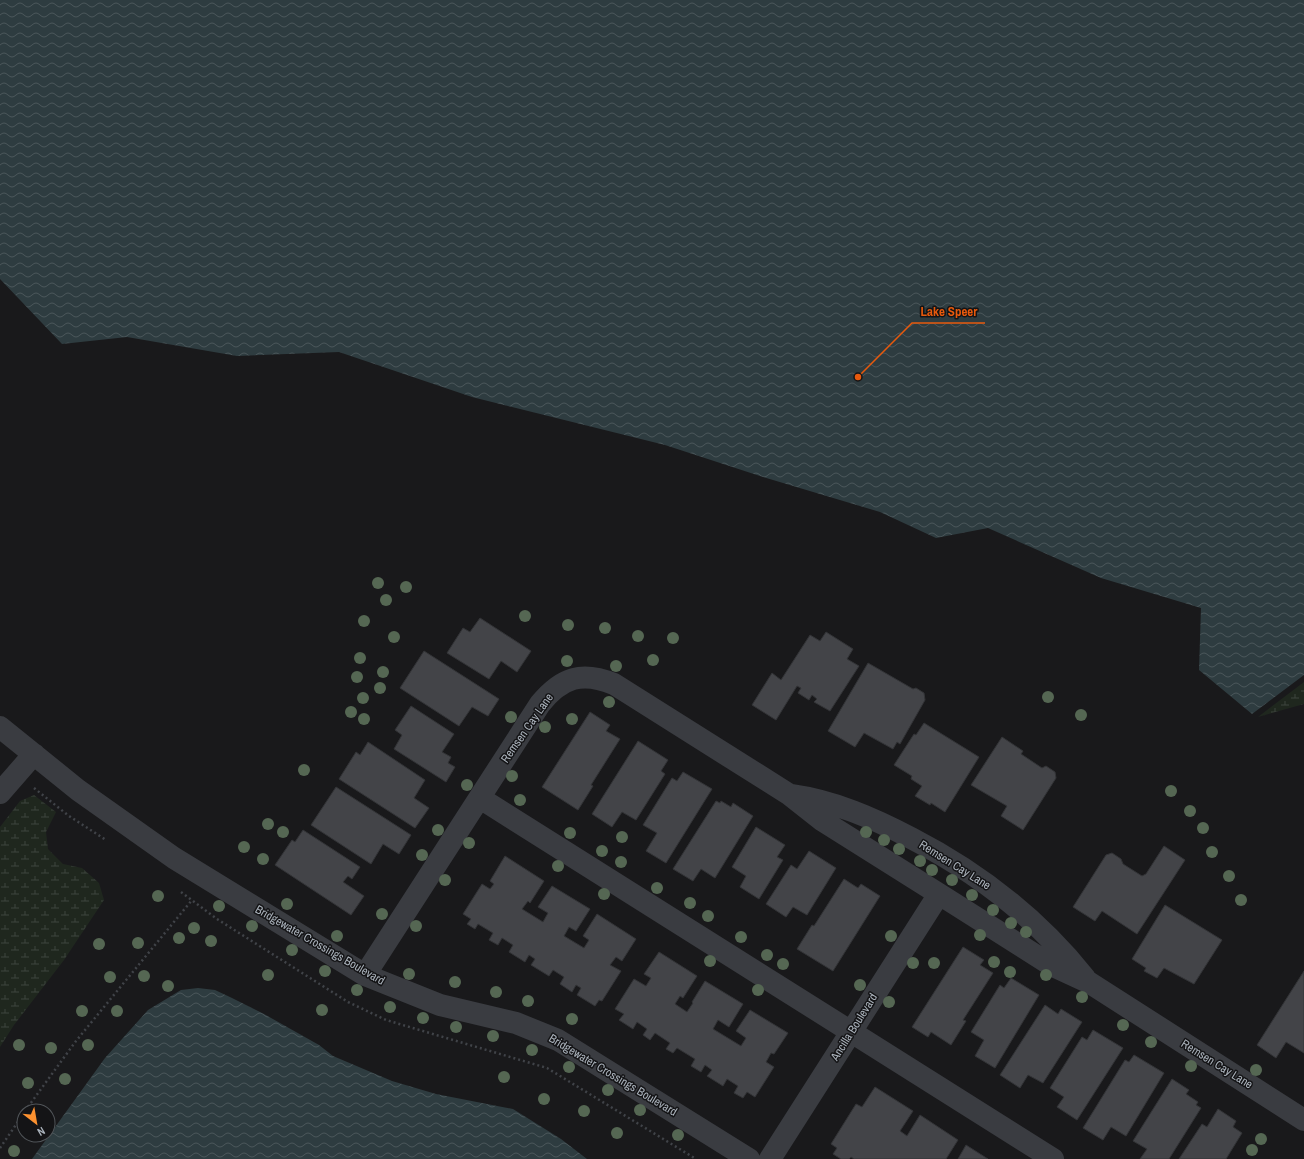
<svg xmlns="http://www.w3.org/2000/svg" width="1304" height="1159" font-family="'Archivo Narrow',sans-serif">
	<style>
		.wetland { fill: url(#wetland-marsh) }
		.water { fill: url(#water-waves) }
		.building { fill: #434448; stroke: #333437 }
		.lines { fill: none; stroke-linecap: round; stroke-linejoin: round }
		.path { stroke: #404348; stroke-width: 2.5; stroke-dasharray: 2 3; stroke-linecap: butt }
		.minor { stroke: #3a3c41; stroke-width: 22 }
		.tree { fill: #556753 }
		.labels { text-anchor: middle; stroke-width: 3; stroke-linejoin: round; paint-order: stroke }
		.street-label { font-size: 12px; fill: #abb3bc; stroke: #141416 }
		.leader { fill: none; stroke: #e8590c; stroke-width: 1.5 }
		.callout-dot { fill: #e8590c; stroke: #141416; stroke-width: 1.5 }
		.callout-label { font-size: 13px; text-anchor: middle; font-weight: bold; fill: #e8590c; stroke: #141416; stroke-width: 3; stroke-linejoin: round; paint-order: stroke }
	</style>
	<defs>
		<pattern id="wetland-marsh" width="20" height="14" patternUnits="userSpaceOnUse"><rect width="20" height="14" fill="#1f271e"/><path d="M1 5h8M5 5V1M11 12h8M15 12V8" fill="none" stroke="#3d443d"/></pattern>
		<pattern id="water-waves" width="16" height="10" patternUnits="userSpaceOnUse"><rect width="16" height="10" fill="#2e3c40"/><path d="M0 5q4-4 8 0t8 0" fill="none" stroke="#4a565a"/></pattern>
	</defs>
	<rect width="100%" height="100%" fill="#19191b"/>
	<path class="wetland" d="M 1304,682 L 1304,704 L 1258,717 Z
		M 34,795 L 56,812 L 46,832 L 48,849 L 63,864 L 82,868 L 99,883 L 104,900 L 64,960 L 14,1025 L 0,1047 L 0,827 L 20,801 Z"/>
	<path class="water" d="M 0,0 L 1304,0 L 1304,675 L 1252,714 L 1199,670 L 1201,608 L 1101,578 L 988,528 L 936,538 L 880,512 L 763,477 L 665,445 L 472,397 L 339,352 L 237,356 L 127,337 L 62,344 L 0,279 Z
		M 198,988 L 215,990 L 232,998 L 264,1014 L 319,1045 L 333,1056 L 392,1081 L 436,1094 L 513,1109 L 561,1139 L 587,1159 L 32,1159 L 105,1058 L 148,1010 L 181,990 Z"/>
	<path class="building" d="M 480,618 L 531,651 L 517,672 L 501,661 L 489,679 L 447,653 L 463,628 L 470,632 Z
		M 826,632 L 853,649 L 847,659 L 859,666 L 830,711 L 814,702 L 817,699 L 812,695 L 809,700 L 798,693 L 801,688 L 797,686 L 776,720 L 752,705 L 772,673 L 781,680 L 810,635 L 820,641 Z
		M 424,651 L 499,699 L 488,716 L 472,707 L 459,726 L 400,688 Z
		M 868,663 L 913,689 L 916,688 L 924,693 L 925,700 L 900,744 L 897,742 L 893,749 L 864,733 L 855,747 L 828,731 Z
		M 411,706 L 454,734 L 442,752 L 451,757 L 448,763 L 455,767 L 446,782 L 394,749 L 402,735 L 395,730 Z
		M 590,712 L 610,725 L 606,731 L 620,739 L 591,785 L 593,786 L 578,810 L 542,787 Z
		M 924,723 L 979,757 L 945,812 L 931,803 L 930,805 L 915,796 L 922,786 L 911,779 L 912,776 L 894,765 L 914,734 L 916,735 Z
		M 1002,737 L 1023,751 L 1021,754 L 1042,768 L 1046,766 L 1055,772 L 1056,778 L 1023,830 L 1001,816 L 1007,806 L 971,785 Z
		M 638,741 L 668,760 L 661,771 L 665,774 L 636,820 L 622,812 L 612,827 L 592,814 Z
		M 368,742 L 425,780 L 414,798 L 429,808 L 415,828 L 339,779 L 356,752 L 360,755 Z
		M 683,772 L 712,789 L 666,863 L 646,851 L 657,833 L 643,825 L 672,778 L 677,781 Z
		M 336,787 L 411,835 L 399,854 L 383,844 L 371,864 L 311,825 Z
		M 716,801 L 720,803 L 721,801 L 731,807 L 733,803 L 753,816 L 715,878 L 701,869 L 693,881 L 673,869 Z
		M 756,827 L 785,845 L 777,857 L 783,860 L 759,899 L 740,887 L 746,876 L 732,867 Z
		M 303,830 L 360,867 L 352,879 L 348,876 L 343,882 L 364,896 L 351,915 L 275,865 L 292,840 L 295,842 Z
		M 1164,846 L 1185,860 L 1137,934 L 1102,911 L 1095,921 L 1073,907 L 1106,855 L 1112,853 L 1121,859 L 1123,864 L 1142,876 L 1146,874 Z
		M 809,851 L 836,868 L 807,915 L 793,907 L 786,917 L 766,904 L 791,865 L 797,869 Z
		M 505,856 L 544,881 L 530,903 L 528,901 L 522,909 L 543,922 L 548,913 L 538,907 L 552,886 L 590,909 L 576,931 L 569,927 L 564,936 L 584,948 L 589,940 L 583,936 L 597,914 L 636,939 L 622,961 L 616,957 L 610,965 L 621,971 L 602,1001 L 599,1000 L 595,1006 L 577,995 L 581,988 L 576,985 L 572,992 L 560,984 L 564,977 L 553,970 L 549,976 L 531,965 L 535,959 L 529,955 L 525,962 L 509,952 L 513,945 L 502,938 L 498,945 L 489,940 L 493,933 L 478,924 L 475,929 L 467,924 L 471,919 L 463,914 L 482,884 L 490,889 L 494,884 L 490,881 Z
		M 844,879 L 858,888 L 861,884 L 880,896 L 833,971 L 797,949 L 812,925 L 814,926 Z
		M 1165,905 L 1222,940 L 1194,984 L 1164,968 L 1157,978 L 1144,971 L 1146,968 L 1132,959 Z
		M 963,947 L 984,960 L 980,965 L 993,973 L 963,1020 L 966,1021 L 951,1045 L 931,1032 L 928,1037 L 912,1027 Z
		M 659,952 L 697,976 L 683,998 L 680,996 L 675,1004 L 687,1012 L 693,1003 L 692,1002 L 705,981 L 743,1004 L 729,1027 L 718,1020 L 713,1029 L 741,1046 L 746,1038 L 736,1031 L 750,1010 L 788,1033 L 774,1054 L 771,1053 L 766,1062 L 774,1067 L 755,1097 L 747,1092 L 743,1098 L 734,1093 L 738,1086 L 727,1079 L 723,1086 L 707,1076 L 712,1070 L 705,1065 L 701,1072 L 691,1066 L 695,1059 L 677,1048 L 673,1053 L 666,1049 L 670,1043 L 655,1033 L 650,1040 L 643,1035 L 647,1029 L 637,1022 L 633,1029 L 619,1020 L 624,1014 L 615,1009 L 634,979 L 646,986 L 651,978 L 644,974 Z
		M 1304,971 L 1304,1053 L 1286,1042 L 1276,1058 L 1257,1045 Z
		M 1011,978 L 1039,995 L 995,1068 L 975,1056 L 984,1040 L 971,1032 L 1000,985 L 1004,988 Z
		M 1045,1005 L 1058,1014 L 1061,1009 L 1082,1022 L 1043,1083 L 1028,1075 L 1020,1088 L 1000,1075 Z
		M 1093,1030 L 1123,1048 L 1077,1120 L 1057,1107 L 1064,1097 L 1050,1088 L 1082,1037 L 1087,1040 Z
		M 1134,1055 L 1164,1073 L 1126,1136 L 1111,1127 L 1103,1140 L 1083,1128 L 1125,1060 L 1129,1062 Z
		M 1172,1079 L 1189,1090 L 1186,1094 L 1198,1102 L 1196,1105 L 1201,1108 L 1169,1159 L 1140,1159 L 1147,1149 L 1133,1141 Z
		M 875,1087 L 913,1111 L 900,1131 L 907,1136 L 920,1115 L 958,1140 L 946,1159 L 854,1159 L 851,1157 L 849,1159 L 841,1159 L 833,1154 L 837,1148 L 831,1144 L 856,1104 L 862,1107 Z
		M 1218,1109 L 1236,1121 L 1233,1127 L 1242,1133 L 1226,1159 L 1179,1159 L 1202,1124 L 1207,1127 Z
		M 966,1145 L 988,1159 L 958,1159 Z"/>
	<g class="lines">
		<path class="path" d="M 34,788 L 69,816 L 106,840
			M 181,892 L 217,919 L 348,1002 L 386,1020 L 547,1068 L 696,1159
			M 25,1111 L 76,1041 L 192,900
			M 0,1148 L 24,1113"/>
		<path class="minor" d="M 0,727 L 78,790 L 174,858 L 365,975 L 440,1005 L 516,1023 L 558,1040 L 749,1159
			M 0,793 L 34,754
			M 791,795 C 834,801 873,818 911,838 C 979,873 1037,918 1085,978
			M 480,798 L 1053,1159
			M 365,975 L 540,704 C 562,677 582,671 614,684 L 790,795 L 823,821 L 939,894 L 1051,965 L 1090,983 L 1304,1120
			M 770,1159 L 939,894"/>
	</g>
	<g class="tree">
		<circle cx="378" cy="583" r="6"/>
		<circle cx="406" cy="587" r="6"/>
		<circle cx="386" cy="600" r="6"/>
		<circle cx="525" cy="616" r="6"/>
		<circle cx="364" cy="621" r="6"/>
		<circle cx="568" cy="625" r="6"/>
		<circle cx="605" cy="628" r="6"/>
		<circle cx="638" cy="636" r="6"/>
		<circle cx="394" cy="637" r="6"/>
		<circle cx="673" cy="638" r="6"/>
		<circle cx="360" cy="658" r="6"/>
		<circle cx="653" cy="660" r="6"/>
		<circle cx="567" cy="661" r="6"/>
		<circle cx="616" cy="666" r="6"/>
		<circle cx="383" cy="672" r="6"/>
		<circle cx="357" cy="677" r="6"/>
		<circle cx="380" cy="688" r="6"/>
		<circle cx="1048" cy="697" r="6"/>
		<circle cx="363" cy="698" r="6"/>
		<circle cx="609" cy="702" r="6"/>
		<circle cx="351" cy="712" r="6"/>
		<circle cx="1081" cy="715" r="6"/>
		<circle cx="511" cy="717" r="6"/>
		<circle cx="364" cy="719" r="6"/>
		<circle cx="572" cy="719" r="6"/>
		<circle cx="545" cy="727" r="6"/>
		<circle cx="304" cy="770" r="6"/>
		<circle cx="512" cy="776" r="6"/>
		<circle cx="467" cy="785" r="6"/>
		<circle cx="1171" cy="791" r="6"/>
		<circle cx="520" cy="800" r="6"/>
		<circle cx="1190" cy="811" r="6"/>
		<circle cx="268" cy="824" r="6"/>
		<circle cx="1203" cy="828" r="6"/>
		<circle cx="438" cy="830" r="6"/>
		<circle cx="283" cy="832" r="6"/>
		<circle cx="866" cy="832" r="6"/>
		<circle cx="570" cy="833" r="6"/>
		<circle cx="622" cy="837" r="6"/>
		<circle cx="884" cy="840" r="6"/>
		<circle cx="469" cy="843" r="6"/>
		<circle cx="244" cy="847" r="6"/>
		<circle cx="899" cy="849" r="6"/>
		<circle cx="602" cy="851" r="6"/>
		<circle cx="1212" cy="852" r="6"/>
		<circle cx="422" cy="855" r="6"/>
		<circle cx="263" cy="859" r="6"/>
		<circle cx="920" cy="861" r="6"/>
		<circle cx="621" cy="862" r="6"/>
		<circle cx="558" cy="866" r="6"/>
		<circle cx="932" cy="870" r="6"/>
		<circle cx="1229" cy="876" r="6"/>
		<circle cx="445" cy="880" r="6"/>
		<circle cx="952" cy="880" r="6"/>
		<circle cx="657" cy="888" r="6"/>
		<circle cx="604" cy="894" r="6"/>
		<circle cx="972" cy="895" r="6"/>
		<circle cx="158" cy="896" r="6"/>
		<circle cx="1241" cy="900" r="6"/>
		<circle cx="690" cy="903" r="6"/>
		<circle cx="287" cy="904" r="6"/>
		<circle cx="219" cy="906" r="6"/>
		<circle cx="993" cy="910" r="6"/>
		<circle cx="382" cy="914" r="6"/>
		<circle cx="708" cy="916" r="6"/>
		<circle cx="1011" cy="923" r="6"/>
		<circle cx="252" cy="926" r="6"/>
		<circle cx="416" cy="926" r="6"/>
		<circle cx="194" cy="928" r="6"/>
		<circle cx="1026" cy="932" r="6"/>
		<circle cx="980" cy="935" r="6"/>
		<circle cx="337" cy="936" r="6"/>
		<circle cx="891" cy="936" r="6"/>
		<circle cx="741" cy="937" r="6"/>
		<circle cx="179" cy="938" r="6"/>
		<circle cx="211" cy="941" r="6"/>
		<circle cx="138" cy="943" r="6"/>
		<circle cx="99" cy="944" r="6"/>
		<circle cx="292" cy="950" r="6"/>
		<circle cx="767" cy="955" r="6"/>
		<circle cx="710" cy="961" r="6"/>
		<circle cx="994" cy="962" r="6"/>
		<circle cx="913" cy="963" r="6"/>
		<circle cx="934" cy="963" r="6"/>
		<circle cx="783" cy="964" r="6"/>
		<circle cx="325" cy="971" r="6"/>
		<circle cx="1010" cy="972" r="6"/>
		<circle cx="409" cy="974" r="6"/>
		<circle cx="268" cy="975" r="6"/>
		<circle cx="1046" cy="975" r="6"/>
		<circle cx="144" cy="976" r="6"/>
		<circle cx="110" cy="977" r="6"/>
		<circle cx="455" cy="982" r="6"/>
		<circle cx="860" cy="985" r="6"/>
		<circle cx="168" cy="986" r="6"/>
		<circle cx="357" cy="990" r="6"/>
		<circle cx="758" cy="990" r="6"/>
		<circle cx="496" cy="992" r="6"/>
		<circle cx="1082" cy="997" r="6"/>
		<circle cx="528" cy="1001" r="6"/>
		<circle cx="889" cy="1002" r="6"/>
		<circle cx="390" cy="1007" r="6"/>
		<circle cx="322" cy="1010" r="6"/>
		<circle cx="82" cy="1011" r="6"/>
		<circle cx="117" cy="1011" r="6"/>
		<circle cx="423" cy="1018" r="6"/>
		<circle cx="572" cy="1019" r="6"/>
		<circle cx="1123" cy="1025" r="6"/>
		<circle cx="456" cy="1027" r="6"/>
		<circle cx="493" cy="1036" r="6"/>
		<circle cx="1151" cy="1042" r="6"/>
		<circle cx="19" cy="1045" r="6"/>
		<circle cx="88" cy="1045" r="6"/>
		<circle cx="51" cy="1048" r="6"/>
		<circle cx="532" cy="1050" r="6"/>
		<circle cx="1191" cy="1066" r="6"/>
		<circle cx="569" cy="1067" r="6"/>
		<circle cx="1256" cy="1070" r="6"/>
		<circle cx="504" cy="1077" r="6"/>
		<circle cx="65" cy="1079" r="6"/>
		<circle cx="28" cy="1083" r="6"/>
		<circle cx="608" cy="1090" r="6"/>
		<circle cx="544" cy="1099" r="6"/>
		<circle cx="640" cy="1110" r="6"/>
		<circle cx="584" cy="1111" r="6"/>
		<circle cx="617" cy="1133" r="6"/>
		<circle cx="678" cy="1135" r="6"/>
		<circle cx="1261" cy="1139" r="6"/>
		<circle cx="1252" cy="1150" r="6"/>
		<circle cx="14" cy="1151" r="6"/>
	</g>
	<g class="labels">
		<g class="street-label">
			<text transform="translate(527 728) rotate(-55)" y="4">Remsen Cay Lane</text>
			<text transform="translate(955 865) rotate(32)" y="4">Remsen Cay Lane</text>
			<text transform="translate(320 945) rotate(30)" y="4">Bridgewater Crossings Boulevard</text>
			<text transform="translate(854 1027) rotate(-58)" y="4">Ancilla Boulevard</text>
			<text transform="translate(1217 1064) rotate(32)" y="4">Remsen Cay Lane</text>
			<text transform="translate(613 1075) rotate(31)" y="4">Bridgewater Crossings Boulevard</text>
		</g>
	</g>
	<path class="leader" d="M858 377L912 323H985"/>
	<circle class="callout-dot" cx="858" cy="377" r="4"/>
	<g class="callout-label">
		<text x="949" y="316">Lake Speer</text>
	</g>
	<g transform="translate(36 1123) rotate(149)"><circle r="19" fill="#141416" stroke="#505458"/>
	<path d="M0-3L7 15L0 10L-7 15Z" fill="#fc9130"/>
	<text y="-6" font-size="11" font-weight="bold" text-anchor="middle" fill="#abb3bc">N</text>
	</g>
</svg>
